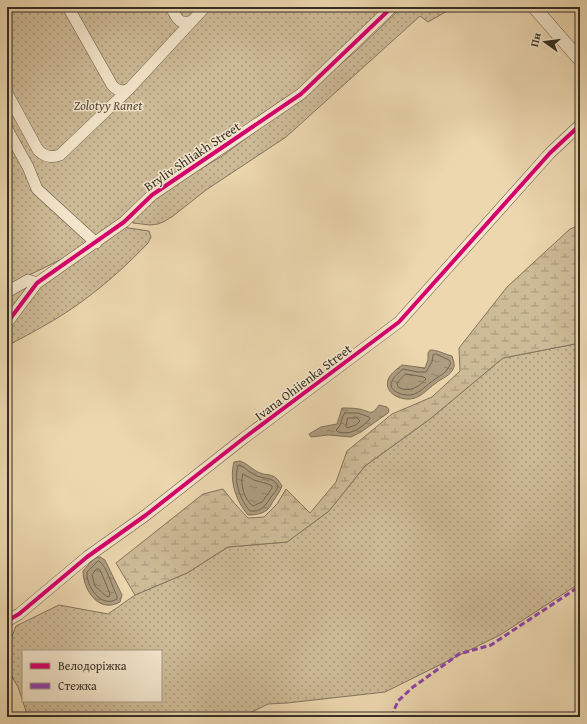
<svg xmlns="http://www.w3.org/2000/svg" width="587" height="724" font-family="'Gentium Book Plus',serif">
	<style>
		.green { fill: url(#green-dots); stroke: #82745d; fill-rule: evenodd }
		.wetland { fill: url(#wetland-marsh); stroke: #82745d }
		.water { fill: url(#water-ripples); stroke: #7e705a }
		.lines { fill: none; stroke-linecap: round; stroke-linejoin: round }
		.shore { stroke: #726551; stroke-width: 1 }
		.minor-casing { stroke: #645846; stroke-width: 12 }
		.tertiary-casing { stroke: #645846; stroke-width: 14 }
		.minor { stroke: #f3e5cb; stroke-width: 11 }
		.tertiary { stroke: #f3e5cb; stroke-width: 13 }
		.quiet { stroke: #8e44ad; stroke-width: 3; stroke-dasharray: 6 3; stroke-linecap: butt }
		.cycleway-casing { stroke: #f3e5cb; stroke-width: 6 }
		.cycleway { stroke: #d6006c; stroke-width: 4 }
		.labels { text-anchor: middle; stroke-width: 3; stroke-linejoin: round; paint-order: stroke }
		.park-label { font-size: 13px; font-style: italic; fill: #54493a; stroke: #f3e5cb }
		.street-label { font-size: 13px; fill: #362d23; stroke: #f3e5cb }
	</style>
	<defs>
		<pattern id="green-dots" width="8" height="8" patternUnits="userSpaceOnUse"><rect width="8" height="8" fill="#cdba97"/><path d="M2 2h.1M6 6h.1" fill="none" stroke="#a7987b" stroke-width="1.8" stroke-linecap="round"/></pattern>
		<pattern id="wetland-marsh" width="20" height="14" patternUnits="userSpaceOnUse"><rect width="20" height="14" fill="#cdba97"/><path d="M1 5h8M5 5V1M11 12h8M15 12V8" fill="none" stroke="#a7987b"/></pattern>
		<pattern id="water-ripples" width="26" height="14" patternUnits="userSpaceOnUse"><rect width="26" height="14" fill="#ae9d7f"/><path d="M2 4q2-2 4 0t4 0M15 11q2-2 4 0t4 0" fill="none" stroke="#8e8068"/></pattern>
	</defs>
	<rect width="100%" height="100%" fill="#ecd7af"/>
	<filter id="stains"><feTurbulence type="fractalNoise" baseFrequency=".005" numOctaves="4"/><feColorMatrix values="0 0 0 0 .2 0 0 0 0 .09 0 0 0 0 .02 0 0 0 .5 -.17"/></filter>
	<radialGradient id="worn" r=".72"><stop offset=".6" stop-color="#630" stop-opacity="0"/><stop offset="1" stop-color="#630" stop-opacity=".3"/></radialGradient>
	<path class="green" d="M 7,7 L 387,7 L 298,93 L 138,203 L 94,240 L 78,251 L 7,286 Z
		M 402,7 L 454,7 L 428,22 L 420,16 L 286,137 L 206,190 L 173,216 L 165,221 L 158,224 L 150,225 L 133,223 L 131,220 L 151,199 L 222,156 L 301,98 L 357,50 Z
		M 122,227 L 149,231 L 151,237 L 148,243 C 128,264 107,283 84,300 C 60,318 33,332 7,346 L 7,328 L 42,284 Z
		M 29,283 L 24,292 L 7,314 L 7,294 Z
		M 580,343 L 580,581 L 577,585 L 500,635 L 385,692 L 287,703 L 268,704 L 242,717 L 28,717 L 18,687 L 7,668 L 7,649 L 16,626 L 59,605 L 108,614 L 135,595 L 187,573 L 228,547 L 287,542 L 329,511 L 365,466 L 430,419 L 503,358 ZM 23,651 L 161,651 L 161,701 L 23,701 Z"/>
	<path class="wetland" d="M 580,225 L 580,343 L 503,358 L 430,419 L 365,466 L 329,511 L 287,542 L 228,547 L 187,573 L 135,595 L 116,563 L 203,494 L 223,489 L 235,504 L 248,518 L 264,517 L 277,504 L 286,489 L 310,513 L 336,482 L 347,451 L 392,414 L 432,397 L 460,371 L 459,348 L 507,287 L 570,229 Z"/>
	<path class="water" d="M 430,350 C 438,350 444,354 452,356 C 453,360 455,363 454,367 C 451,376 442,378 436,383 C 427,389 421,398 410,399 C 400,400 384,393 388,380 C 389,375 398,368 402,365 L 425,368 L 428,360 L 428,353 Z
		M 379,405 L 387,407 L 389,410 L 388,413 L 361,432 L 351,437 L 328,435 L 311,437 L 309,434 L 321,427 L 337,424 L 342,408 C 347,408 353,408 359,409 C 370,411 371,417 379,405 Z
		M 240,461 C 246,463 251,468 256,471 C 268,478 273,470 282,486 C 280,492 277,495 274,500 C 272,502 271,506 269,508 C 264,514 255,515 248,515 C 236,501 229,481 234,462 Z
		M 95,557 L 100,557 L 105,560 L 122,595 L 120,602 C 99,614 83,590 83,571 Z"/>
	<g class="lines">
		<path class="shore" d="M 436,354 L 449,360 C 451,363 451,365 448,368 C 445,374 439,376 434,380 C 426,385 421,393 411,395 C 403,396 387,391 392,381 C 394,376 400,372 403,369 L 418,372 L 426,372 L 432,362 L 433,355 Z
			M 406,374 L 424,377 L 426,379 C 418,388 408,393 398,387 L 397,383 Z
			M 345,413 L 358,413 L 369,417 L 370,419 C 359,429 353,435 338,432 L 336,430 C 343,425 340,418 345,413 Z
			M 348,418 L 357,418 L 360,421 L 356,425 L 347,428 L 346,426 Z
			M 240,465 C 246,468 251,474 257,476 C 265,479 273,477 278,486 C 277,491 274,493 271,497 C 265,506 262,512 250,511 C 240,500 233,480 238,466 Z
			M 243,474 L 254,480 L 268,484 L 272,486 L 272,488 L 262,502 L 253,506 C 245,501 239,483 243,474 Z
			M 99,561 C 107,566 112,587 117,596 L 117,599 C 101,609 86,586 87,572 L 97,562 Z
			M 97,569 L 99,569 L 101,572 L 110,594 L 109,597 L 106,596 L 95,586 L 92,575 Z"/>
		<defs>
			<path id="minor" d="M 68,7 L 112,85 C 117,91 122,92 129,89
				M 171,7 C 177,18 178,25 192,21
				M 7,93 L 38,150 C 45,157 51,158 60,155 L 129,89 L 205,7
				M 7,129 L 28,167 L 37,189 L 96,243
				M 7,292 L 28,280 L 37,283
				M 7,323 L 37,283 L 124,222 L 152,195 L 301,94 L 392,7
				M 7,621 L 19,614 L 87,557 L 146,515 L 244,438 L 399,322 L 550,153 L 580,125"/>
			<path id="tertiary" d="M 534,7 L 580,60"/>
		</defs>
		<use href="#minor" class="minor-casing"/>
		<use href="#tertiary" class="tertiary-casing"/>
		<use href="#minor" class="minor"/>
		<use href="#tertiary" class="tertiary"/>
		<path class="quiet" d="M 391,717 L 398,701 L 413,687 L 459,654 L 491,645 L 580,586"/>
		<defs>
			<path id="cycleway" d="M 7,323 L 37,283 L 124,222 L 152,195 L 301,94 L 392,7
				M 7,621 L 19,614 L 87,557 L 146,515 L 244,438 L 399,322 L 550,153 L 580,125"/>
		</defs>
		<use href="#cycleway" class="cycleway-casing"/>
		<use href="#cycleway" class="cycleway"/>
	</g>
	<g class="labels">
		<g class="park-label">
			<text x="108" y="110">Zolotyy Ranet</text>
		</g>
		<g class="street-label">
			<text transform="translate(192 156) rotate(-34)" y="5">Bryliv Shliakh Street</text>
			<text transform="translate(303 382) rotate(-37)" y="5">Ivana Ohiienka Street</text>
		</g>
	</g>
	<rect width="587" height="724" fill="none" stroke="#ecd7af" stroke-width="24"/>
	<rect x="8" y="8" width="571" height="708" fill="none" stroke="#362d23" stroke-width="2"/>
	<rect x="12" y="12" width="563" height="700" fill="none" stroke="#362d23"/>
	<rect x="22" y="650" width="140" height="52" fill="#f3e5cb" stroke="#a79b88"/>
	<rect x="30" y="663" width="20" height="6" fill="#d6006c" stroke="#a79b88"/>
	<text x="58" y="670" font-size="12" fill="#362d23">Велодоріжка</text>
	<rect x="30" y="683" width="20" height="6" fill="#8e44ad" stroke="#a79b88"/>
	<text x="58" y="690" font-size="12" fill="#362d23">Стежка</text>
	<g transform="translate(545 42) rotate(284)" stroke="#f3e5cb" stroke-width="3" paint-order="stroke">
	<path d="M0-3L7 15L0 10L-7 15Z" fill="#362d23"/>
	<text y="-6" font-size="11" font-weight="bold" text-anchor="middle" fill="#362d23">Пн</text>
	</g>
	<rect width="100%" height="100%" filter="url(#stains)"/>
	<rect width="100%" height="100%" fill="url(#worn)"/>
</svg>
